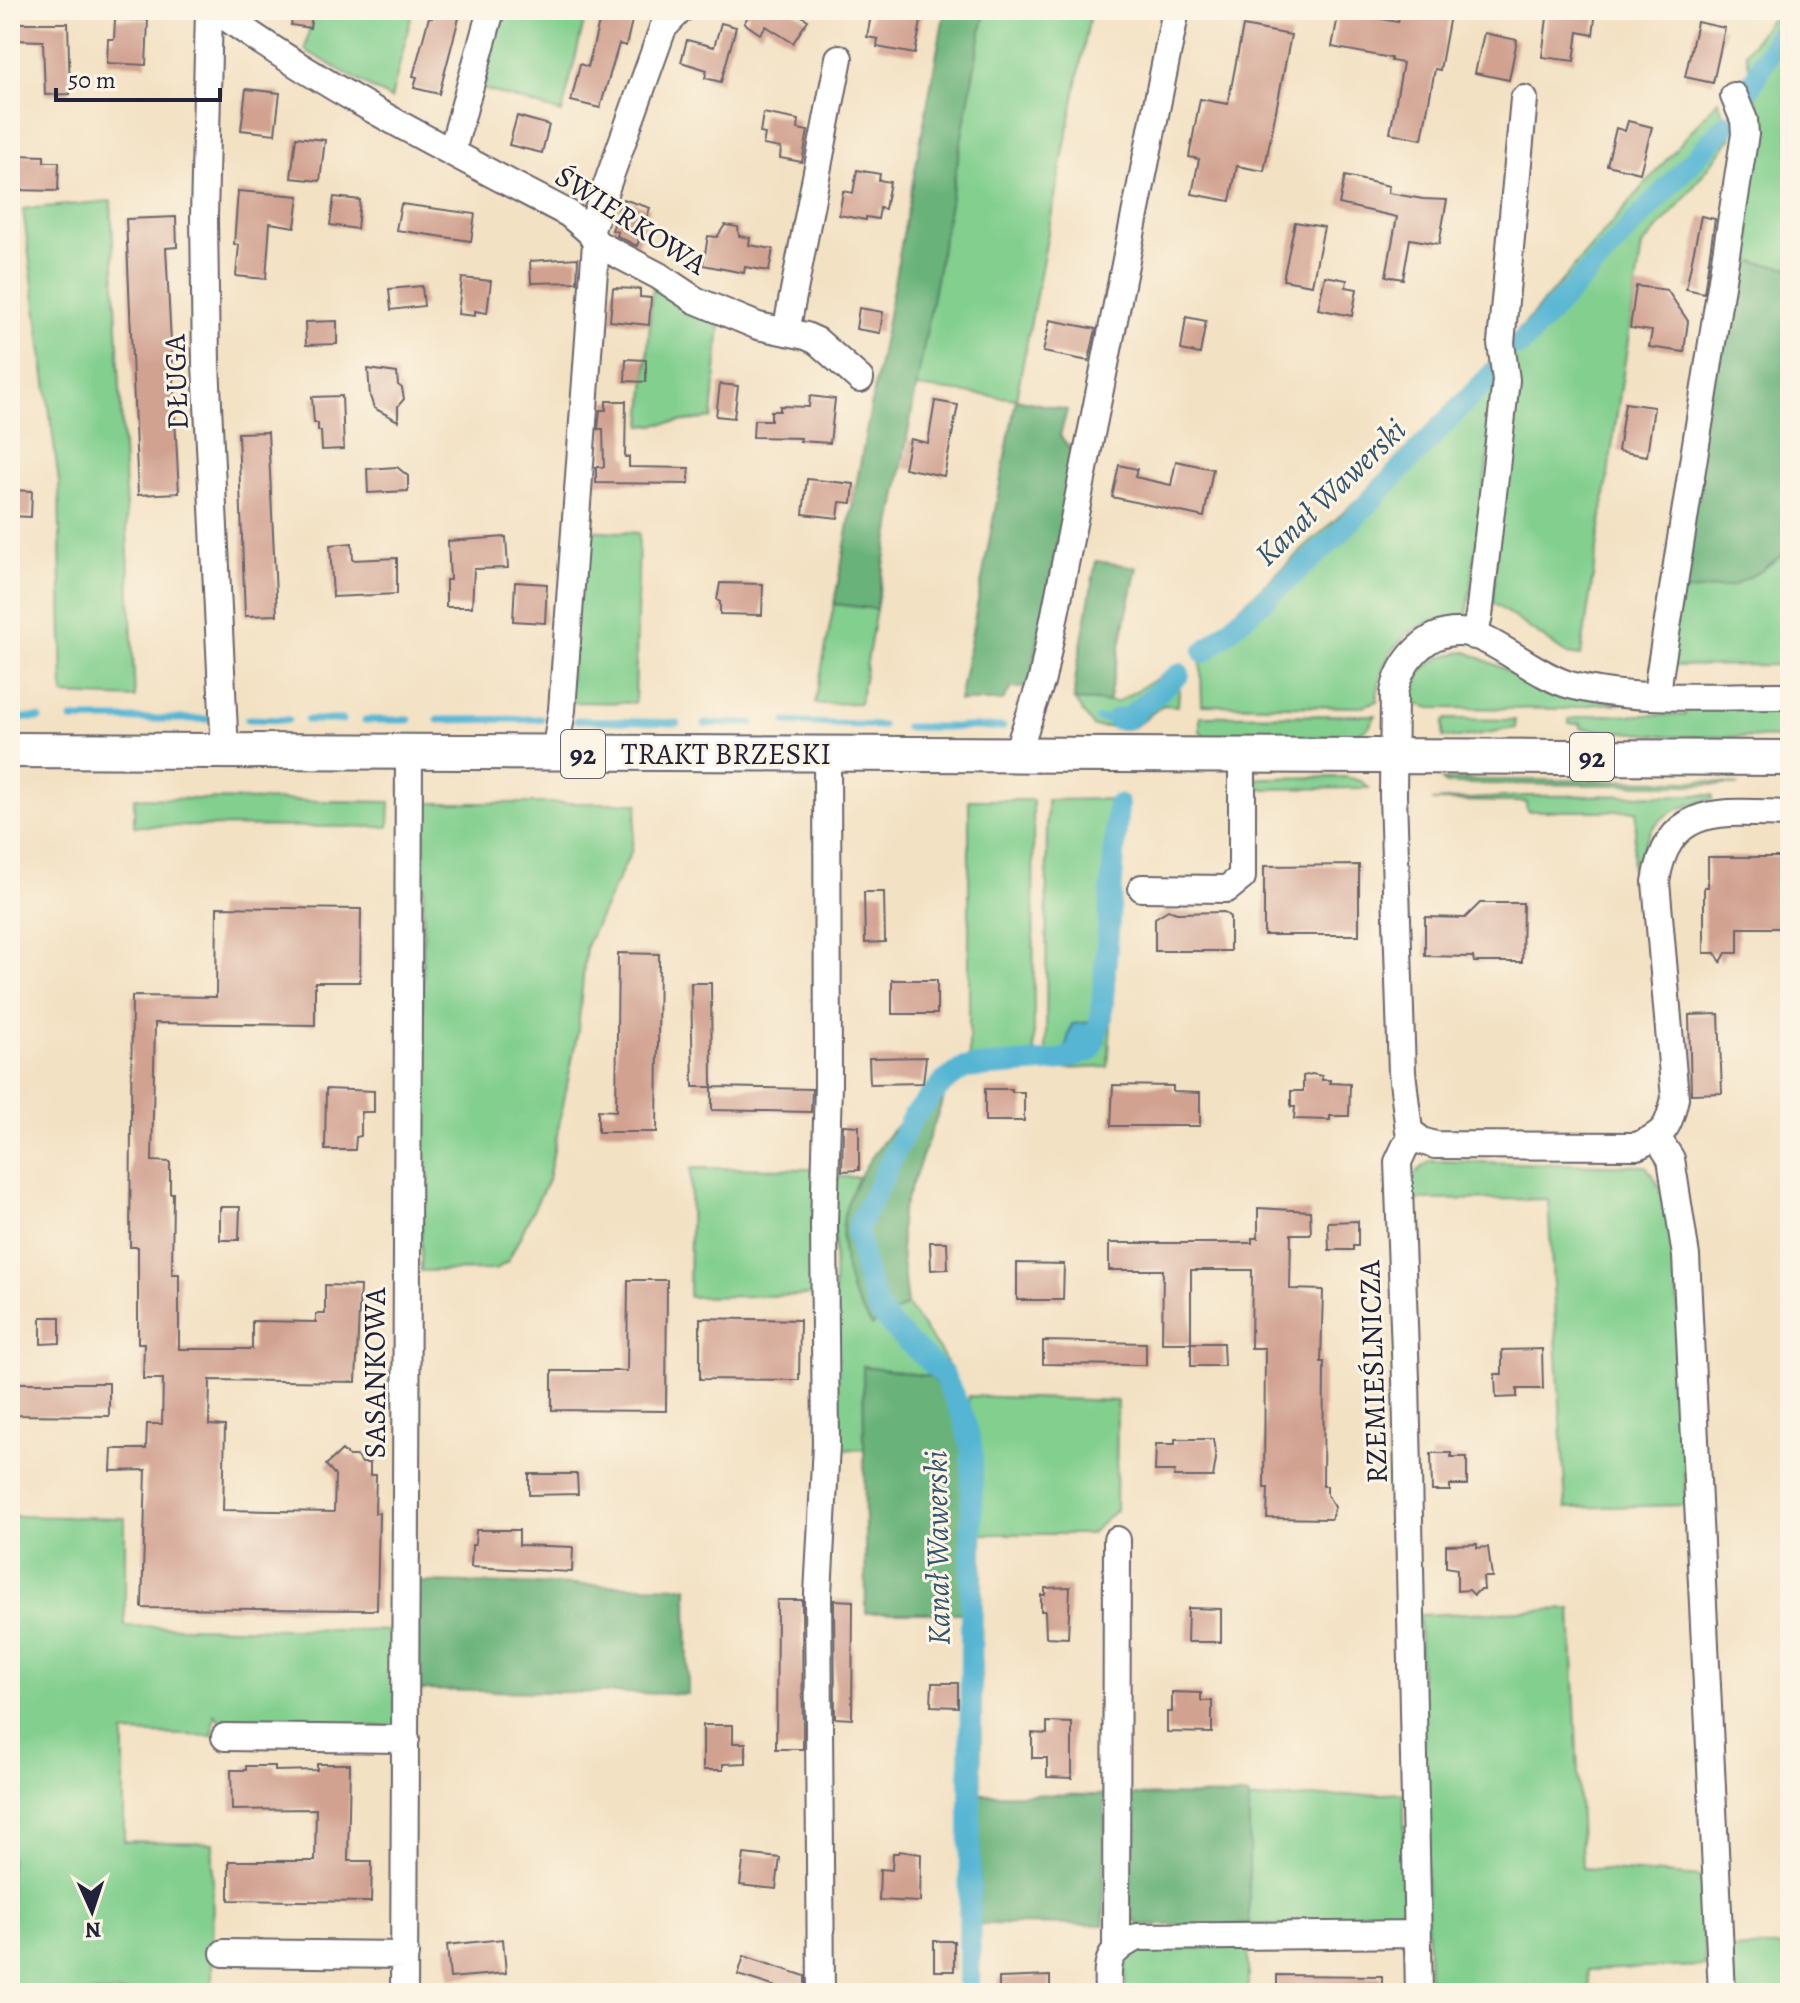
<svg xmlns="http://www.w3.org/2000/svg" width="1800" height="2003" font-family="Alegreya,serif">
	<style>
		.green { fill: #82cf8e; stroke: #527864; stroke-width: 2 }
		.forest { fill: #69b279; stroke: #466a5a; stroke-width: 2 }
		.water { fill: #54b5d3; stroke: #3b6c87; stroke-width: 2 }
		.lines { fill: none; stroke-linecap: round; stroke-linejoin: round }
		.stream { stroke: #54b5d3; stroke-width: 7 }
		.canal { stroke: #54b5d3; stroke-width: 22 }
		.building { fill: #d2a291 }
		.minor-casing { stroke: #6b656b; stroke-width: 30 }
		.major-casing { stroke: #6b656b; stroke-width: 38 }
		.minor { stroke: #fff; stroke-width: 26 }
		.major { stroke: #fff; stroke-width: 34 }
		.labels { text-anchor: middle; stroke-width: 6; stroke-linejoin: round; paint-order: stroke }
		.shield { fill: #fcf5e5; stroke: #63616e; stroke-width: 2 }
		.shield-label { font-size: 28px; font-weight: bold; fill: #22223b }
		.street-label { font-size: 30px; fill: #22223b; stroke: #fcf5e5 }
		.water-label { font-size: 32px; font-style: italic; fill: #345570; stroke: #fcf5e5 }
	</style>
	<rect width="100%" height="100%" fill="#fcf5e5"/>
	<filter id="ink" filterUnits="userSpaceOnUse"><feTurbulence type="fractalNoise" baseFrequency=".0125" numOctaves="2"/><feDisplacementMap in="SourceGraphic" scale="16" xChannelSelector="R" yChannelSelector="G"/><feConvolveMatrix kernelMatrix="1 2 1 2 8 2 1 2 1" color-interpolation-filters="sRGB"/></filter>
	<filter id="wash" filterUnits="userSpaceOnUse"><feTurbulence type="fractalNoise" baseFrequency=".006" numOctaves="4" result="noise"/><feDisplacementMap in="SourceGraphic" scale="32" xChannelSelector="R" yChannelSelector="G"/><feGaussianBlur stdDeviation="1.8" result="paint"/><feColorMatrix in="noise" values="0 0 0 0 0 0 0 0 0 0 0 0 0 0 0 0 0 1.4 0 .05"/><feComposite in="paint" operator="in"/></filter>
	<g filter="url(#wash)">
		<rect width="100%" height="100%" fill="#f3e1c3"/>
		<path class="green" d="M 313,10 L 413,10 L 391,99 L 305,50 Z
			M 503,10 L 536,10 L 584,22 L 562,113 L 483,89 Z
			M 985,10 L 1091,10 L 1016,399 L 915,387 Z
			M 1777,10 L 1790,10 L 1790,268 L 1729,258 L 1757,102 L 1746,52 Z
			M 1718,100 L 1732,137 L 1680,204 L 1642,246 L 1581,656 L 1567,654 L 1493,603 L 1509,342 Z
			M 111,201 L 135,698 L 63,695 L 59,482 L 23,209 Z
			M 653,284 L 720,324 L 712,418 L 642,426 Z
			M 1493,359 L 1497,388 L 1467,616 C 1414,617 1380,646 1377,701 L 1360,707 L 1202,705 L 1200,644 L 1359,498 Z
			M 582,530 L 639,533 L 635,703 L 568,702 Z
			M 1790,548 L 1790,665 L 1652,666 L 1664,594 L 1761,571 Z
			M 834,604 L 876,609 L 860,703 L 815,704 Z
			M 1467,652 L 1535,683 L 1622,704 L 1597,704 L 1564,709 L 1431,708 L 1412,703 C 1414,669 1434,654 1467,652 Z
			M 1181,664 L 1178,706 L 1163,705 L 1134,727 L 1094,727 L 1074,700 L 1117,702 Z
			M 1686,706 L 1790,707 L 1790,738 L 1669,736 L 1581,728 L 1581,724 L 1569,723 L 1569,719 L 1597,715 L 1685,715 Z
			M 1376,715 L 1369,727 L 1353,736 L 1208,739 L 1200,731 L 1200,716 Z
			M 1446,719 L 1515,720 L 1516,728 L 1458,738 L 1443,737 L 1443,723 Z
			M 1346,777 L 1361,781 L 1369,788 L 1265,789 L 1252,785 L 1256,779 L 1264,778 Z
			M 1442,780 L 1704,781 L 1739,785 L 1446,784 Z
			M 1713,795 L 1713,799 C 1650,812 1643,831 1635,892 L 1632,866 L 1637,811 L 1527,811 L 1526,802 L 1432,801 L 1528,796 Z
			M 134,798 L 390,802 L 389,827 L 134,826 Z
			M 1127,799 L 1108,1067 L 968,1073 L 948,1086 L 943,1077 L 959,1061 L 969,1060 L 969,800 L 1033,800 L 1034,1058 L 1046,1057 L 1047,800 Z
			M 424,803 L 638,803 L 631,852 L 586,946 L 578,1030 L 548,1180 L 508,1261 L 495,1270 L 421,1271 Z
			M 1431,1161 L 1646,1166 L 1674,1208 L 1686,1505 L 1566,1508 L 1548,1199 L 1409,1200 C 1410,1177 1412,1174 1431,1161 Z
			M 691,1168 L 819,1169 L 820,1295 L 689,1297 Z
			M 834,1177 L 860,1177 L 844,1215 L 851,1291 L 872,1326 L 907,1305 L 942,1354 L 968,1404 L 969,1396 L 1117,1401 L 1116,1510 L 1090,1534 L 982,1534 L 979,1993 L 959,1993 L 965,1446 L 959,1419 L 864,1366 L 864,1449 L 835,1450 Z
			M 10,1516 L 125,1518 L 125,1626 L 395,1631 L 396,1727 L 222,1723 L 214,1714 L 213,1736 L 124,1733 L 124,1841 L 213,1843 L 212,1993 L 10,1993 Z
			M 1571,1609 L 1582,1868 L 1701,1877 L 1705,1966 L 1588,1970 L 1590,1993 L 1429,1993 L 1419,1615 Z
			M 1404,1793 L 1404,1904 L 1397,1918 L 1385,1925 L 1249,1925 L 1248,1800 Z
			M 1790,1946 L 1790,1993 L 1733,1993 L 1731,1949 Z
			M 1248,1947 L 1248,1993 L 1125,1993 L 1126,1961 L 1141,1949 Z"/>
		<path class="forest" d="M 945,10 L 985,10 L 876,609 L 834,604 Z
			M 1729,258 L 1790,268 L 1790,548 L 1761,571 L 1733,586 L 1664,594 Z
			M 1016,399 L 1067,410 L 1060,436 L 1076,455 L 1030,681 L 1024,688 L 1011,688 L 1003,701 L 959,701 Z
			M 1096,561 L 1137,567 L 1108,702 L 1074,700 L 1075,680 Z
			M 943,1077 L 948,1086 L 901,1214 L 901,1250 L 907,1305 L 872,1326 C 865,1315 855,1302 851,1289 C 844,1267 840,1238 844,1216 C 855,1164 907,1113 943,1077 Z
			M 863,1366 L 932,1377 L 959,1419 L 965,1446 L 963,1613 L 866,1613 Z
			M 417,1582 L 687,1587 L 688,1694 L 416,1690 Z
			M 980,1794 L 1105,1795 L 1104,1925 L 979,1924 Z
			M 1126,1795 L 1249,1796 L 1249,1925 L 1139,1925 L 1123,1909 Z"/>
		<path class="water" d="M 1102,1021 L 1105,1042 L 1080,1055 L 1065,1049 L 1072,1024 Z"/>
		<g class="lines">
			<path class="stream" d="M 10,718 L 39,718
				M 72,719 L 207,719
				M 248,719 L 288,720
				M 1098,719 L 1117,719
				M 307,720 L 342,720
				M 365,720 L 409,720
				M 438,720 L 541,719
				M 577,720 L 677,723
				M 786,722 L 882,726
				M 705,724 L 752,723
				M 906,727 L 1003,727"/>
			<path class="canal" d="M 1750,87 L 1790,16
				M 1520,345 L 1727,124
				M 1204,652 L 1333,540 L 1494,372
				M 1117,719 L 1127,719 L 1179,674
				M 969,1993 L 972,1450 L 964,1418 L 943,1374 L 894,1329 L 877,1308 L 866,1275 L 857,1229 L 912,1118 L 944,1082 L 964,1068 L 1056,1061 L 1090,1051 L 1101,1020 L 1118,805"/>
		</g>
		<g id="blocks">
			<path class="building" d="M 294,10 L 313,10 L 310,28 L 291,25 Z
				M 434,10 L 460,14 L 439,94 L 414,88 L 417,77 L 413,76 L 429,17 L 432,18 Z
				M 602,10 L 634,12 L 626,46 L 619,44 L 600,108 L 571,101 L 580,64 L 588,67 Z
				M 742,10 L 792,10 L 808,20 L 793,43 L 766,26 L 760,34 L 744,23 L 749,15 Z
				M 872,10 L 923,10 L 915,54 L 877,47 L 878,39 L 867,37 Z
				M 1400,10 L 1451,10 L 1440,70 L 1435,69 L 1422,139 L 1390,133 L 1403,63 L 1391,61 L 1391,58 L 1332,47 L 1339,11 L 1398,22 Z
				M 1548,10 L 1596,10 L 1593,35 L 1578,32 L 1574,61 L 1542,57 Z
				M 115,19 L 148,20 L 146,65 L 107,63 L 108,39 L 114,39 Z
				M 1697,22 L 1725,28 L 1713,83 L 1685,77 Z
				M 10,23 L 68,23 L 70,94 L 45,95 L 43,41 L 10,40 Z
				M 721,23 L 736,27 L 721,82 L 705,78 L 707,70 L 681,62 L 687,40 L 714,47 Z
				M 1243,26 L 1291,35 L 1264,171 L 1237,166 L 1230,201 L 1192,194 L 1199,159 L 1189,157 L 1200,99 L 1228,104 Z
				M 1484,33 L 1517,40 L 1509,80 L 1475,73 Z
				M 246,89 L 280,93 L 275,134 L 241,130 Z
				M 763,113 L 799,120 L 798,129 L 808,131 L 802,162 L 780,158 L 781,148 L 763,145 L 765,134 L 760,133 Z
				M 517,116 L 549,125 L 542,153 L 509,145 Z
				M 1628,121 L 1652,127 L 1640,173 L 1607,165 L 1616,128 L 1625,131 Z
				M 296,137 L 325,140 L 320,181 L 291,178 Z
				M 15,155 L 44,156 L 44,162 L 59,162 L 58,191 L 13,190 Z
				M 857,170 L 880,174 L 879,180 L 890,182 L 885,209 L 880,208 L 878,219 L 866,217 L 866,220 L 839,215 L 843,191 L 853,193 Z
				M 1345,176 L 1389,186 L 1388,193 L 1423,199 L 1447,200 L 1439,244 L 1410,239 L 1403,279 L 1386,276 L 1397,217 L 1339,204 Z
				M 238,191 L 299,196 L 295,227 L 270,223 L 266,279 L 236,276 L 239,245 L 234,244 Z
				M 334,197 L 360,200 L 357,229 L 330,225 Z
				M 623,199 L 650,208 L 637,246 L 617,236 L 618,232 L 612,230 Z
				M 401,204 L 475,214 L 471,241 L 396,230 Z
				M 1701,216 L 1715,219 L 1704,293 L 1686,289 Z
				M 176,217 L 177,247 L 166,248 L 179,493 L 138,495 L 126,219 Z
				M 1295,222 L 1324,227 L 1312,285 L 1283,280 Z
				M 725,225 L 738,227 L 739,236 L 750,238 L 749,245 L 773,249 L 769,271 L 745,267 L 744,273 L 703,265 L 708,236 L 717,237 Z
				M 578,258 L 577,282 L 531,283 L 530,261 Z
				M 1325,276 L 1347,280 L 1346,287 L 1357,289 L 1352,316 L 1318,309 Z
				M 462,278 L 491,281 L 487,313 L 475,311 L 475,316 L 458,314 Z
				M 422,286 L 424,306 L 391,310 L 389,289 Z
				M 1636,286 L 1667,290 L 1688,321 L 1684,352 L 1649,347 L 1652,331 L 1630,328 Z
				M 613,288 L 640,289 L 640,297 L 651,298 L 649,325 L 610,321 Z
				M 859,308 L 883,312 L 880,333 L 856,329 Z
				M 1186,317 L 1206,321 L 1200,354 L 1181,350 Z
				M 1050,320 L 1096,329 L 1089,361 L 1043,352 Z
				M 337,321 L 337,344 L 306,345 L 305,322 Z
				M 626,359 L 646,360 L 646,382 L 625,381 Z
				M 368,369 L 397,373 L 398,385 L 402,388 L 404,399 L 398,406 L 398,421 L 374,408 L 370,396 Z
				M 720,384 L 738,386 L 734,418 L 716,416 Z
				M 342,396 L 344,449 L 322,450 L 321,431 L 318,431 L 318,423 L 314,423 L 312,397 Z
				M 810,396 L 835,399 L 830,443 L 800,441 L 801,438 L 753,437 L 754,420 L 771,420 L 771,411 L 780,411 L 780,406 L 809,407 Z
				M 606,401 L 626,401 L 625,457 L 629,457 L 629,467 L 689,468 L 689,484 L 596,483 L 596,467 L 604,467 L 603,429 L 598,429 L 600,410 L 606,410 Z
				M 935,401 L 958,405 L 944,476 L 904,468 L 910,439 L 928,443 Z
				M 1625,403 L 1654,407 L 1647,456 L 1618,451 Z
				M 268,432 L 277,615 L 245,616 L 238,433 Z
				M 1176,461 L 1213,469 L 1204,517 L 1112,497 L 1119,465 L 1137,469 L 1135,477 L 1171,485 Z
				M 397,467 L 408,476 L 408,491 L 368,493 L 367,469 Z
				M 807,479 L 854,484 L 852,503 L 840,502 L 838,518 L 803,514 Z
				M 10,490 L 32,491 L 31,517 L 10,516 Z
				M 506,537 L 508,568 L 474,569 L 472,607 L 446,607 L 446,580 L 450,580 L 448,541 Z
				M 352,543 L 353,560 L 397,558 L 397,594 L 333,597 L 330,545 Z
				M 515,582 L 547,584 L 545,623 L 513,621 Z
				M 720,583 L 763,584 L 762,615 L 720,614 L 720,602 L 717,600 Z
				M 1708,857 L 1790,857 L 1790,928 L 1738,928 L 1738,953 L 1726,953 L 1721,962 L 1715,953 L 1704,953 L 1704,887 L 1708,887 Z
				M 1359,865 L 1359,935 L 1264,935 L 1264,866 Z
				M 864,892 L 884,892 L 885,942 L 865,943 Z
				M 1480,903 L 1523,903 L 1522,962 L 1474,962 L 1473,957 L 1425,956 L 1425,917 L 1465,918 Z
				M 217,907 L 361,909 L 360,982 L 315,982 L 315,1025 L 155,1023 L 152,1161 L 170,1162 L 170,1193 L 173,1193 L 172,1274 L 179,1274 L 179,1349 L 252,1349 L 252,1321 L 316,1322 L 316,1314 L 325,1314 L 325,1285 L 360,1286 L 356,1382 L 210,1380 L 209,1425 L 225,1426 L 223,1510 L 334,1512 L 335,1475 L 326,1465 L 342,1450 L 348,1456 L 356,1456 L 362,1463 L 370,1463 L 370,1475 L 376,1475 L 375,1513 L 379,1513 L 377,1610 L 142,1608 L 146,1470 L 111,1471 L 112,1449 L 146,1449 L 147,1424 L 162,1424 L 163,1379 L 143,1379 L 144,1343 L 138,1343 L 138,1247 L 130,1247 L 132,996 L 216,997 Z
				M 1168,910 L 1177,913 L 1224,912 L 1230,917 L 1230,951 L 1155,951 L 1155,918 Z
				M 618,953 L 659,954 L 657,1132 L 598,1132 L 598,1110 L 616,1111 Z
				M 892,980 L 937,980 L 937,1014 L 892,1014 Z
				M 691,983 L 711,983 L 712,1087 L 812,1089 L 811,1112 L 712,1110 L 712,1087 L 693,1087 Z
				M 1719,1014 L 1722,1093 L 1691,1094 L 1689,1015 Z
				M 926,1057 L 923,1083 L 870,1084 L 869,1058 Z
				M 1312,1074 L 1322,1076 L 1322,1080 L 1330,1080 L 1330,1083 L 1350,1084 L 1349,1116 L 1330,1116 L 1330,1120 L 1294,1119 L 1295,1107 L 1291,1107 L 1291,1091 L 1303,1091 L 1303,1076 Z
				M 1113,1085 L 1173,1086 L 1173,1092 L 1200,1093 L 1200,1126 L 1111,1126 Z
				M 326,1089 L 374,1091 L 374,1112 L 361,1112 L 361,1136 L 356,1137 L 355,1150 L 325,1150 Z
				M 985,1089 L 1012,1089 L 1012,1092 L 1024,1092 L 1024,1121 L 985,1121 Z
				M 843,1125 L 859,1126 L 859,1170 L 842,1171 Z
				M 220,1207 L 240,1207 L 239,1240 L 220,1240 Z
				M 1258,1208 L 1310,1211 L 1311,1234 L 1291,1234 L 1290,1289 L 1323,1290 L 1321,1362 L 1324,1362 L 1323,1486 L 1327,1486 L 1327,1495 L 1335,1507 L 1331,1519 L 1267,1518 L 1268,1488 L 1264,1488 L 1265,1348 L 1251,1348 L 1252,1270 L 1191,1270 L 1191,1343 L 1162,1343 L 1163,1270 L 1109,1270 L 1109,1243 L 1252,1243 L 1252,1238 L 1258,1238 Z
				M 1358,1221 L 1358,1246 L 1353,1246 L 1353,1250 L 1329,1250 L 1328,1222 Z
				M 930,1242 L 947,1242 L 948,1269 L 931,1270 Z
				M 1017,1263 L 1064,1264 L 1063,1300 L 1017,1300 Z
				M 628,1280 L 667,1280 L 666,1411 L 552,1410 L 552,1371 L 627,1371 Z
				M 41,1317 L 60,1317 L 60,1343 L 41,1344 Z
				M 700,1318 L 800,1320 L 799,1380 L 700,1379 Z
				M 1043,1341 L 1146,1343 L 1146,1365 L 1043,1364 Z
				M 1191,1343 L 1223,1343 L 1224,1366 L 1191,1366 Z
				M 1542,1349 L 1543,1389 L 1517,1389 L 1517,1397 L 1496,1398 L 1495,1374 L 1502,1374 L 1502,1350 Z
				M 10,1383 L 109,1383 L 109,1416 L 10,1415 Z
				M 1175,1439 L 1213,1439 L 1216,1459 L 1213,1477 L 1174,1477 L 1175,1471 L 1155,1471 L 1156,1444 L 1175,1444 Z
				M 1431,1453 L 1451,1453 L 1451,1457 L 1467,1457 L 1467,1485 L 1450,1485 L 1450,1491 L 1432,1491 Z
				M 529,1474 L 577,1474 L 578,1494 L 529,1495 Z
				M 476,1530 L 519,1530 L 519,1545 L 573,1547 L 572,1572 L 471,1567 L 472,1545 L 475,1545 Z
				M 1477,1544 L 1477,1548 L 1488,1547 L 1492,1577 L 1483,1577 L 1484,1590 L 1479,1590 L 1474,1595 L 1469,1590 L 1457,1591 L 1457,1569 L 1446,1567 L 1446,1545 Z
				M 1070,1587 L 1068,1638 L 1046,1637 L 1045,1611 L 1041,1611 L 1041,1595 L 1045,1595 L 1045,1588 Z
				M 777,1600 L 802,1600 L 803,1749 L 776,1749 Z
				M 834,1600 L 853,1601 L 852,1719 L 835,1718 Z
				M 1188,1608 L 1221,1609 L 1221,1642 L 1187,1642 Z
				M 932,1683 L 958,1683 L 958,1707 L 931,1706 Z
				M 1172,1692 L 1201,1693 L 1201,1701 L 1212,1701 L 1212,1733 L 1167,1732 L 1167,1712 L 1172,1712 Z
				M 1047,1722 L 1072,1723 L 1072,1778 L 1047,1777 L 1047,1758 L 1032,1758 L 1032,1733 L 1047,1734 Z
				M 703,1725 L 733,1725 L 733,1743 L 746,1743 L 746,1763 L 723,1764 L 723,1770 L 703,1770 Z
				M 317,1764 L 350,1764 L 348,1861 L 372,1861 L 371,1902 L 229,1900 L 229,1861 L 315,1861 L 316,1809 L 232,1810 L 231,1770 L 246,1770 L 246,1766 L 275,1766 L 275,1771 L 317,1770 Z
				M 899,1851 L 921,1854 L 920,1902 L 879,1900 L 880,1869 L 892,1870 L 893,1853 L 898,1853 Z
				M 744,1854 L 780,1858 L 776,1889 L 740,1885 Z
				M 503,1939 L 506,1973 L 450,1978 L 447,1945 Z
				M 934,1941 L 954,1941 L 954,1971 L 934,1971 Z
				M 744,1956 L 805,1976 L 805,1993 L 795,1993 L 738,1975 Z
				M 1277,1975 L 1382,1976 L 1382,1993 L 1277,1993 Z
				M 1050,1976 L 1050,1993 L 999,1993 L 999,1978 Z"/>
		</g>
	</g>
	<g filter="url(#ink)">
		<use href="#blocks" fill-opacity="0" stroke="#6b656b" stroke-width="2"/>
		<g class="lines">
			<defs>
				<path id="minor" d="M 209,10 L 204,217 L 206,364 L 225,752
					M 216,10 C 326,90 449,151 569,214 L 590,232 L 596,243 L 659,276 L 695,300 L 758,326 L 806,336 L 817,341 L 860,379
					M 452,151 L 491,10
					M 590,232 L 663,28 L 680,10
					M 786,332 L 839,58
					M 1474,636 L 1479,616 L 1506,380 L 1501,343 L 1524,99
					M 1658,695 L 1659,678 L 1745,134 L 1744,120 L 1734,96
					M 1790,696 C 1719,695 1638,703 1570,685 C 1536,676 1489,633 1460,632 C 1426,630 1399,663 1394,693 L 1393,796 L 1402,1072 L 1409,1131 L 1422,1141 L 1435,1145 L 1637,1146 C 1666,1133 1668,1128 1675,1098 L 1656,882 C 1668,800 1727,813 1790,814
					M 1017,753 L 1042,679 L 1176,10
					M 555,754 L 562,710 L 596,243
					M 1142,888 L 1227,889 L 1242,877 L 1242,756
					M 1415,1136 L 1405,1147 L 1398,1162 L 1406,1379 L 1419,1993
					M 1657,1137 L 1671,1159 L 1686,1256 L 1722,1993
					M 225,1737 L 406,1739
					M 1116,1948 L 1117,1540
					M 224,1953 L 405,1955
					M 404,1993 L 409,753
					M 821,1993 L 818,1594 L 826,1445 L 824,1224 L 828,1085 L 827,754
					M 1108,1993 C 1107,1960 1106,1953 1137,1937 L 1417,1934"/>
				<path id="major" d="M 10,750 L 1790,758"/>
			</defs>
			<use href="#minor" class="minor-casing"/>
			<use href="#major" class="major-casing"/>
			<use href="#minor" class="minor"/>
			<use href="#major" class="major"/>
		</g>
	</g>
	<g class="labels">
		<g class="shield">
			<rect x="561" y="730" width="44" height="48" rx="6"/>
			<rect x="1570" y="733" width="44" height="48" rx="6"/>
		</g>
		<g class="shield-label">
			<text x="583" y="764">92</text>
			<text x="1592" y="767">92</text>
		</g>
		<g class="street-label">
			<text transform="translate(631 220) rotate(33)" y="10">ŚWIERKOWA</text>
			<text transform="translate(176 382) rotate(-92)" y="10">DŁUGA</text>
			<text x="726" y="764">TRAKT BRZESKI</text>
			<text transform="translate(1373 1372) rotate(-92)" y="10">RZEMIEŚLNICZA</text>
			<text transform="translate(375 1373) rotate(-90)" y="10">SASANKOWA</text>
		</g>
		<g class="water-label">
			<text transform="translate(1330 492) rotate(-44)" y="11">Kanał Wawerski</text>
			<text transform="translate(937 1548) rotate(-91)" y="11">Kanał Wawerski</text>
		</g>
	</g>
	<rect width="1800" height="2003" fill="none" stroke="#fcf5e5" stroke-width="40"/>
	<g transform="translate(92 1911) rotate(177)" stroke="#fcf5e5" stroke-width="6" paint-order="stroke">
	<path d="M0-6L14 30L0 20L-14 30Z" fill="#22223b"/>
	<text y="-12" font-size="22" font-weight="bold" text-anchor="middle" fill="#22223b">N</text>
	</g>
	<path d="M56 88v12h164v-12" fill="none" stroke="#22223b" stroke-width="4"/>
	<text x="68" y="88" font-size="24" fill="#22223b" stroke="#fcf5e5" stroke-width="6" paint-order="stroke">50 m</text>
</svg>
